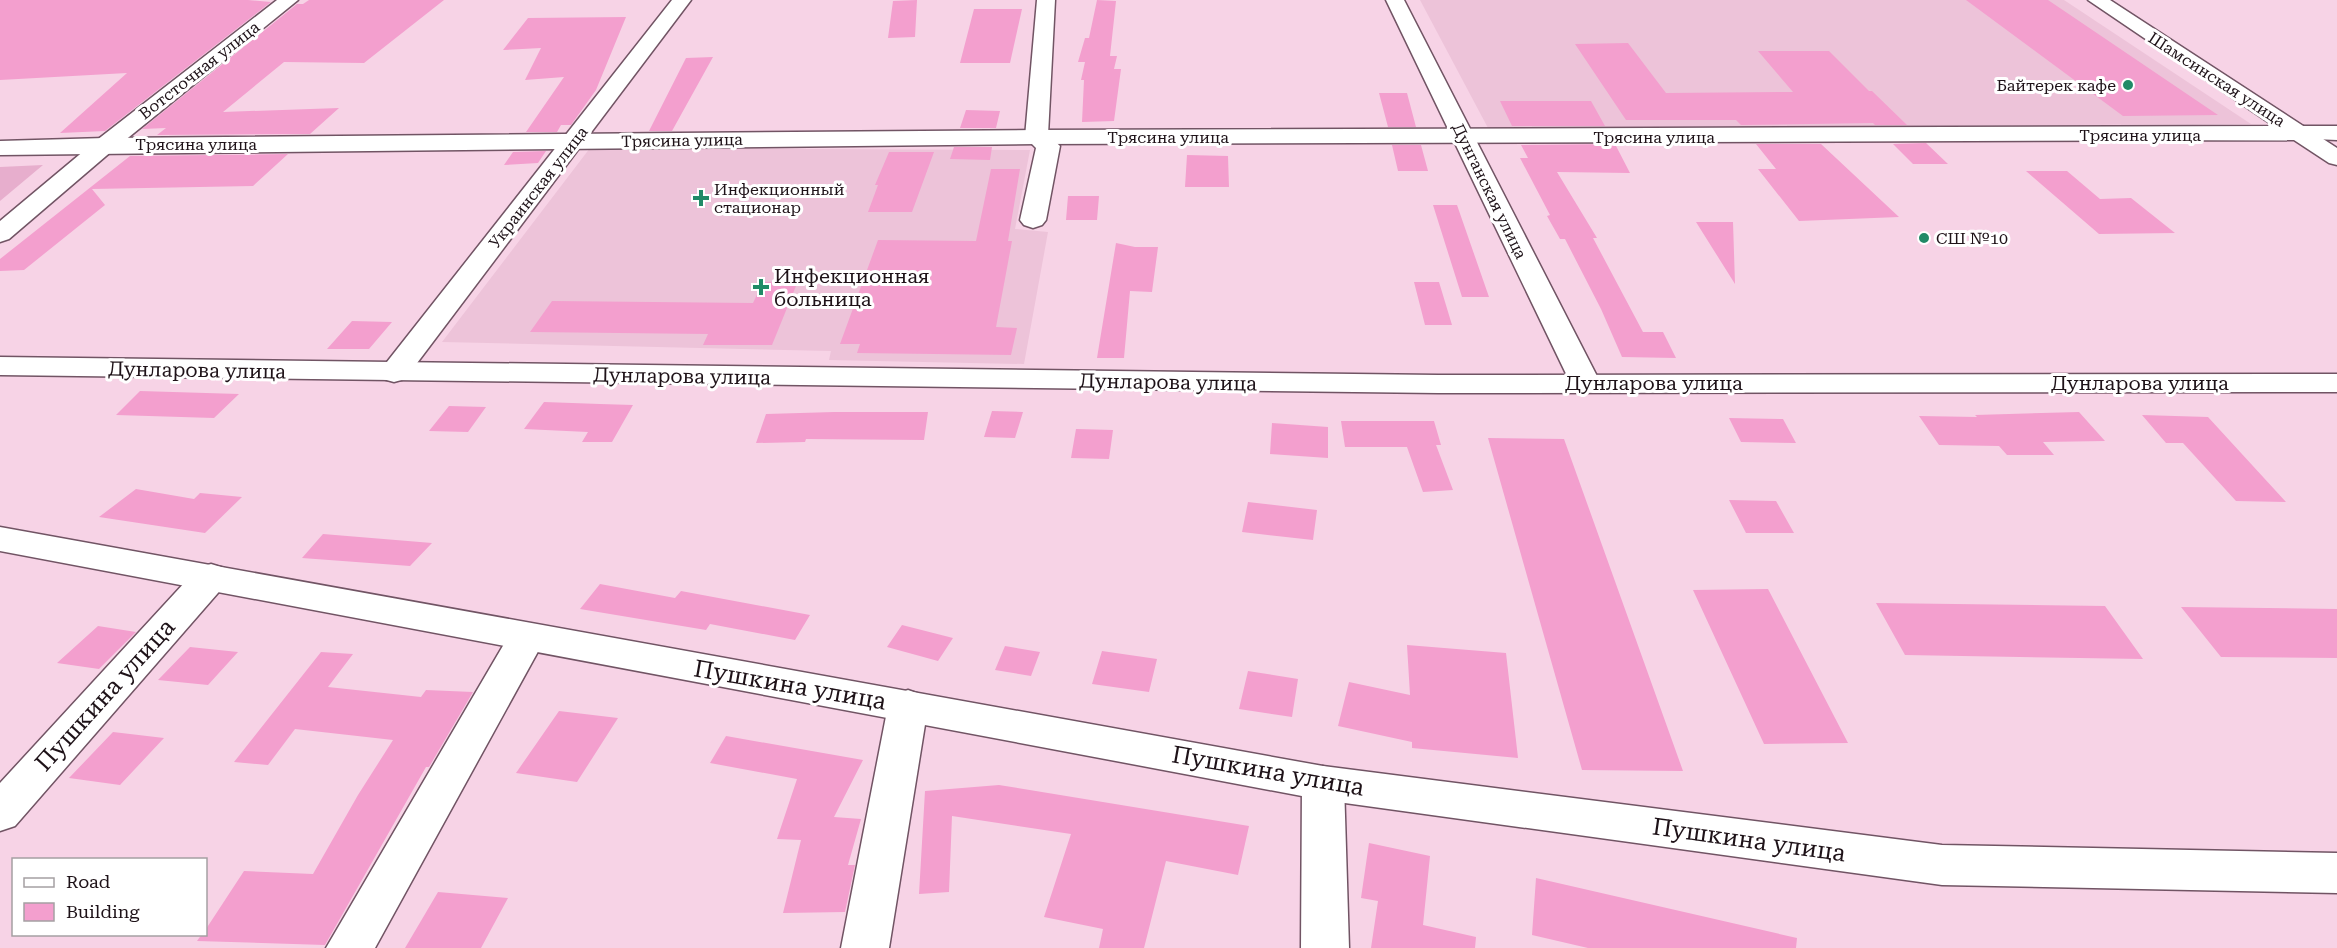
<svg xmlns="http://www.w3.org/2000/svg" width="2337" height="948" font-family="'Roboto Serif',serif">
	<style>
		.built { fill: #edc3d9 }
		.green { fill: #e7aecd }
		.building { fill: #f39fce }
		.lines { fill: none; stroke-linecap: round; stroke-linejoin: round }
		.minor-casing { stroke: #715464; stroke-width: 3 }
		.tertiary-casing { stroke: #715464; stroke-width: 3 }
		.secondary-casing { stroke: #715464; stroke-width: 3 }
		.minor { fill: #fff; fill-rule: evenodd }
		.tertiary { fill: #fff; fill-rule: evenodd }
		.secondary { fill: #fff; fill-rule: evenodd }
		.poi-dot { fill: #218a67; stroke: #fff; stroke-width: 2 }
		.labels { text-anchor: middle; stroke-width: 6; stroke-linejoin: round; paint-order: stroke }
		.far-street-label { font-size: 16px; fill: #1e1218; stroke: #fff }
		.far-poi-label { font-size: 16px; fill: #1e1218; stroke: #fff; text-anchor: start }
		.poi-label { font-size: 20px; fill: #1e1218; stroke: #fff; text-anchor: start }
		.street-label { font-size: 20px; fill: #1e1218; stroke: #fff }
		.near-street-label { font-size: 24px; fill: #1e1218; stroke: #fff }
	</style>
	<rect width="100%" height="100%" fill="#f7d3e6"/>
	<path class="built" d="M 1420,0 L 2064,0 L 2251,124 L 1488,128 Z
		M 590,148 L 1030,150 L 1015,229 L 1048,232 L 1024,364 L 829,360 L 831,351 L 442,342 Z"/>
	<path class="green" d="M 43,165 L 0,201 L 0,167 Z"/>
	<path class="building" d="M 0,0 L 248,0 L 271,2 L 105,131 L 60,133 L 127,73 L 0,80 Z
		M 309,0 L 444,0 L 364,63 L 284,62 L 223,112 L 339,108 L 310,134 L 157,135 L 166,128 L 142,129 L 297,4 L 303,4 Z
		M 917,0 L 915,37 L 888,38 L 893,1 Z
		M 1097,0 L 1116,1 L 1110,56 L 1117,56 L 1114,69 L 1121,69 L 1114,121 L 1082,122 L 1084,80 L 1081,80 L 1085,62 L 1078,62 L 1085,38 L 1089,38 Z
		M 1966,0 L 2048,0 L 2218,115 L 2123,116 Z
		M 974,9 L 1022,9 L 1010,63 L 960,63 Z
		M 626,17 L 596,90 L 571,125 L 561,125 L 557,132 L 526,132 L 564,77 L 525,80 L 541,48 L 503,50 L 528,18 Z
		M 1628,43 L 1666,93 L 1793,92 L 1758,51 L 1829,51 L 1869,91 L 1872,91 L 1907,125 L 1875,125 L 1873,123 L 1741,125 L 1736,120 L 1626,120 L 1575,44 Z
		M 713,57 L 672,131 L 649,131 L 686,58 Z
		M 1379,93 L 1407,93 L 1416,127 L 1388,127 Z
		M 1500,101 L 1591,101 L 1605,126 L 1512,126 Z
		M 966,110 L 1000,111 L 996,128 L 960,128 Z
		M 1926,143 L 1948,164 L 1913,164 L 1893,144 Z
		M 1615,144 L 1630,173 L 1557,172 L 1597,238 L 1593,238 L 1643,332 L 1663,332 L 1676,358 L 1622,357 L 1601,309 L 1565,239 L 1560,239 L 1547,216 L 1550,215 L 1520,158 L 1528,158 L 1521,145 Z
		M 1756,144 L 1821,144 L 1899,217 L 1799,221 L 1758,169 L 1776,169 Z
		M 1392,145 L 1421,145 L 1428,171 L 1398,171 Z
		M 954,147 L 992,147 L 990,160 L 950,159 Z
		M 546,151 L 538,163 L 504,165 L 513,152 Z
		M 889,152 L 934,152 L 912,212 L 868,212 L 878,185 L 875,185 Z
		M 288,154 L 253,186 L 92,189 L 105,205 L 24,270 L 0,271 L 0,259 L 130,156 Z
		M 1187,155 L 1228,156 L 1229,187 L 1185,187 Z
		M 991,169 L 1020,169 L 1008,241 L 1012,241 L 996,327 L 1017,328 L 1011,355 L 857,353 L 860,344 L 840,344 L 878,240 L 976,241 Z
		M 2026,171 L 2067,171 L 2100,199 L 2131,198 L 2175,233 L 2099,234 Z
		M 1068,196 L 1099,196 L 1097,220 L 1066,220 Z
		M 1433,205 L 1457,205 L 1489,297 L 1462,297 Z
		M 1696,222 L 1733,222 L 1735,284 Z
		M 1116,243 L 1135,247 L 1158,247 L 1152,292 L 1130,291 L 1124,358 L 1097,358 Z
		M 798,281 L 772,345 L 703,345 L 708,334 L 530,332 L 552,301 L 753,303 L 763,282 Z
		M 1414,282 L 1439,282 L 1452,325 L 1425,325 Z
		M 352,321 L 392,322 L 369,349 L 327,349 Z
		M 140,391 L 239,394 L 214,418 L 116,415 Z
		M 544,402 L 600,404 L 633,405 L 612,442 L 582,442 L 588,432 L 524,429 Z
		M 449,406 L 486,407 L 468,432 L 429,431 Z
		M 992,411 L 1023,412 L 1015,438 L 984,437 Z
		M 834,412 L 928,412 L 924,440 L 806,439 L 805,442 L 756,443 L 766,414 Z
		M 2079,412 L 2105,441 L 2043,442 L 2054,455 L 2007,455 L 1999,446 L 1939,445 L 1919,416 L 1977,417 L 1975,415 Z
		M 2142,415 L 2208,417 L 2286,502 L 2236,501 L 2183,443 L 2166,443 Z
		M 1729,418 L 1783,419 L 1796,443 L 1741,442 Z
		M 1341,421 L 1434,421 L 1441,445 L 1436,445 L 1453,490 L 1423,492 L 1407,447 L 1345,447 Z
		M 1272,423 L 1328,427 L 1328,458 L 1270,454 Z
		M 1076,429 L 1113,430 L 1109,459 L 1071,458 Z
		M 1488,438 L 1564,439 L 1683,771 L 1582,770 Z
		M 136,489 L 194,499 L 200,493 L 242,497 L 205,533 L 99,517 Z
		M 1729,500 L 1776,501 L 1794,533 L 1746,533 Z
		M 1248,502 L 1317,510 L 1313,540 L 1242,532 Z
		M 323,534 L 432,543 L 410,566 L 302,558 Z
		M 600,584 L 675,598 L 681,591 L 810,615 L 795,640 L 710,624 L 706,630 L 580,609 Z
		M 1768,589 L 1848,743 L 1764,744 L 1693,590 Z
		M 1876,603 L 2105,606 L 2143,659 L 1905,655 Z
		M 2181,607 L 2337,609 L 2337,658 L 2221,657 Z
		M 902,625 L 953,638 L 938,661 L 887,647 Z
		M 98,626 L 136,632 L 99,669 L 57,663 Z
		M 1407,645 L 1506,653 L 1518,758 L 1412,748 L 1412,742 L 1338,726 L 1349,682 L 1410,695 Z
		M 1005,646 L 1040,652 L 1031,676 L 995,670 Z
		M 190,647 L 238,652 L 208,685 L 158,680 Z
		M 1102,651 L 1157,659 L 1149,692 L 1092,684 Z
		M 321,652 L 353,654 L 328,687 L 421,697 L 426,690 L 473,692 L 429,767 L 426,767 L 325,945 L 197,941 L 202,934 L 206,934 L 206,929 L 244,871 L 313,874 L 358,795 L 393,740 L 295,729 L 268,765 L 234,762 Z
		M 1248,671 L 1298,679 L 1292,717 L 1239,709 Z
		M 559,711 L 618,718 L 577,782 L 516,773 Z
		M 113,732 L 164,738 L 120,785 L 69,778 Z
		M 726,736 L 863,760 L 834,817 L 861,819 L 848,865 L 855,865 L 845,912 L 783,913 L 801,840 L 777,839 L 797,779 L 710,763 Z
		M 999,785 L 1249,826 L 1238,875 L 1166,861 L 1144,948 L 1099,948 L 1103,929 L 1044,917 L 1071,834 L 952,816 L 949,892 L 919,894 L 925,791 Z
		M 1369,843 L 1430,856 L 1423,925 L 1476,937 L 1475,948 L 1371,948 L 1378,901 L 1361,898 Z
		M 1536,878 L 1797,938 L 1796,948 L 1588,948 L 1532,935 Z
		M 438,892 L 508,898 L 481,948 L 405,948 Z"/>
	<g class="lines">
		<defs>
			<path id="minor" d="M 277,0 L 298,0 L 113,150 L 9,239 L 0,242 L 0,221 L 97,140 Z
				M 672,0 L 691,0 L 405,379 L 394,382 L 383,379 L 379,373 L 383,367 Z
				M 1037,0 L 1055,0 L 1048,135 L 1060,146 L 1046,220 L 1042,225 L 1033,228 L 1024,225 L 1020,220 L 1036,148 L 1025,137 Z
				M 1386,0 L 1404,0 L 1600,382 L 1596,388 L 1585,391 L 1574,388 L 1570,382 Z
				M 2299,126 L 2337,126 L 2337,140 L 2291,138 L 2288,133 L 2291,128 Z
				M 211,564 L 224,568 L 229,577 L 224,586 L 15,826 L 0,831 L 0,783 L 198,568 Z
				M 527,623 L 540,627 L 546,637 L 375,948 L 326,948 L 514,627 Z
				M 908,690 L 922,695 L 928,706 L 889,948 L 841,948 L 888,706 L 894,695 Z
				M 1323,766 L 1338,771 L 1344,783 L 1349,948 L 1301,948 L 1302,783 L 1308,771 Z"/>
			<path id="tertiary" d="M 2088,0 L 2110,0 L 2337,148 L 2337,165 L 2329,163 L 2294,140 L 1036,144 L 0,155 L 0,141 L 105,138 L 1036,130 L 2274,126 Z"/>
			<path id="secondary" d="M 0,357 L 1438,375 L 2337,374 L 2337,392 L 1438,393 L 0,375 Z
				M 0,527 L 1323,766 L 1942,845 L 2337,853 L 2337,893 L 1942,885 L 1323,800 L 0,551 Z"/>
		</defs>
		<use href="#minor" class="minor-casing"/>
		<use href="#tertiary" class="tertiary-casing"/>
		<use href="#secondary" class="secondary-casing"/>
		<use href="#minor" class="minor"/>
		<use href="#tertiary" class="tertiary"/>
		<use href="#secondary" class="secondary"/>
	</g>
	<g class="poi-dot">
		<circle cx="2128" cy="85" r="6"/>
		<path d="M698 189h6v6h6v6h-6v6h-6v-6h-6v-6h6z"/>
		<circle cx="1924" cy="238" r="6"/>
		<path d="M758 278h6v6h6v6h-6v6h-6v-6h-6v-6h6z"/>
	</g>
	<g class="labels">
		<g class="far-street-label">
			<text transform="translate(199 70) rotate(-38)" y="6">Вотсточная улица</text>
			<text transform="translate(2217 79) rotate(33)" y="6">Шамсинская улица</text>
			<text x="2140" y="141">Трясина улица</text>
			<text x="1168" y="143">Трясина улица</text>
			<text x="1654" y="143">Трясина улица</text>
			<text transform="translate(682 140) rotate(-1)" y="6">Трясина улица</text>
			<text x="196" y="150">Трясина улица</text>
			<text transform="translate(538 187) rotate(-52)" y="6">Украинская улица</text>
			<text transform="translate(1490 191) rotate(64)" y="6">Дунганская улица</text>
		</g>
		<g class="far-poi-label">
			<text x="2116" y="91" text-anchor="end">Байтерек кафе</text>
			<text x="714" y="195">Инфекционный<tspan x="714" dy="18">стационар</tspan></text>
			<text x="1936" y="244">СШ №10</text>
		</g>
		<g class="poi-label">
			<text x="774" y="283">Инфекционная<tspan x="774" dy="23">больница</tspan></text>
		</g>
		<g class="street-label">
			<text transform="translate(197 370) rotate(1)" y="7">Дунларова улица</text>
			<text transform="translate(682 376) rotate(1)" y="7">Дунларова улица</text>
			<text transform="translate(1168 382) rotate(1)" y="7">Дунларова улица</text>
			<text x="1654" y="390">Дунларова улица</text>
			<text x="2140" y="390">Дунларова улица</text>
		</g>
		<g class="near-street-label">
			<text transform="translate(790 685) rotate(10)" y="8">Пушкина улица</text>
			<text transform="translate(105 695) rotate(-48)" y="8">Пушкина улица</text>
			<text transform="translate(1268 771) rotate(10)" y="8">Пушкина улица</text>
			<text transform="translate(1749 840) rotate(8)" y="8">Пушкина улица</text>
		</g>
	</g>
	<rect x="12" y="858" width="195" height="78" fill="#ffffff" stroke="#a5a0a3" stroke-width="1.5"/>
	<rect x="24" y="878" width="30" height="9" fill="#ffffff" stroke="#a5a0a3" stroke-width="1.5"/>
	<text x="66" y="888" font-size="18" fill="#1e1218">Road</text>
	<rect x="24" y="903" width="30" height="18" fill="#f39fce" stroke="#a5a0a3" stroke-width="1.5"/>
	<text x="66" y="918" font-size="18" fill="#1e1218">Building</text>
</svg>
